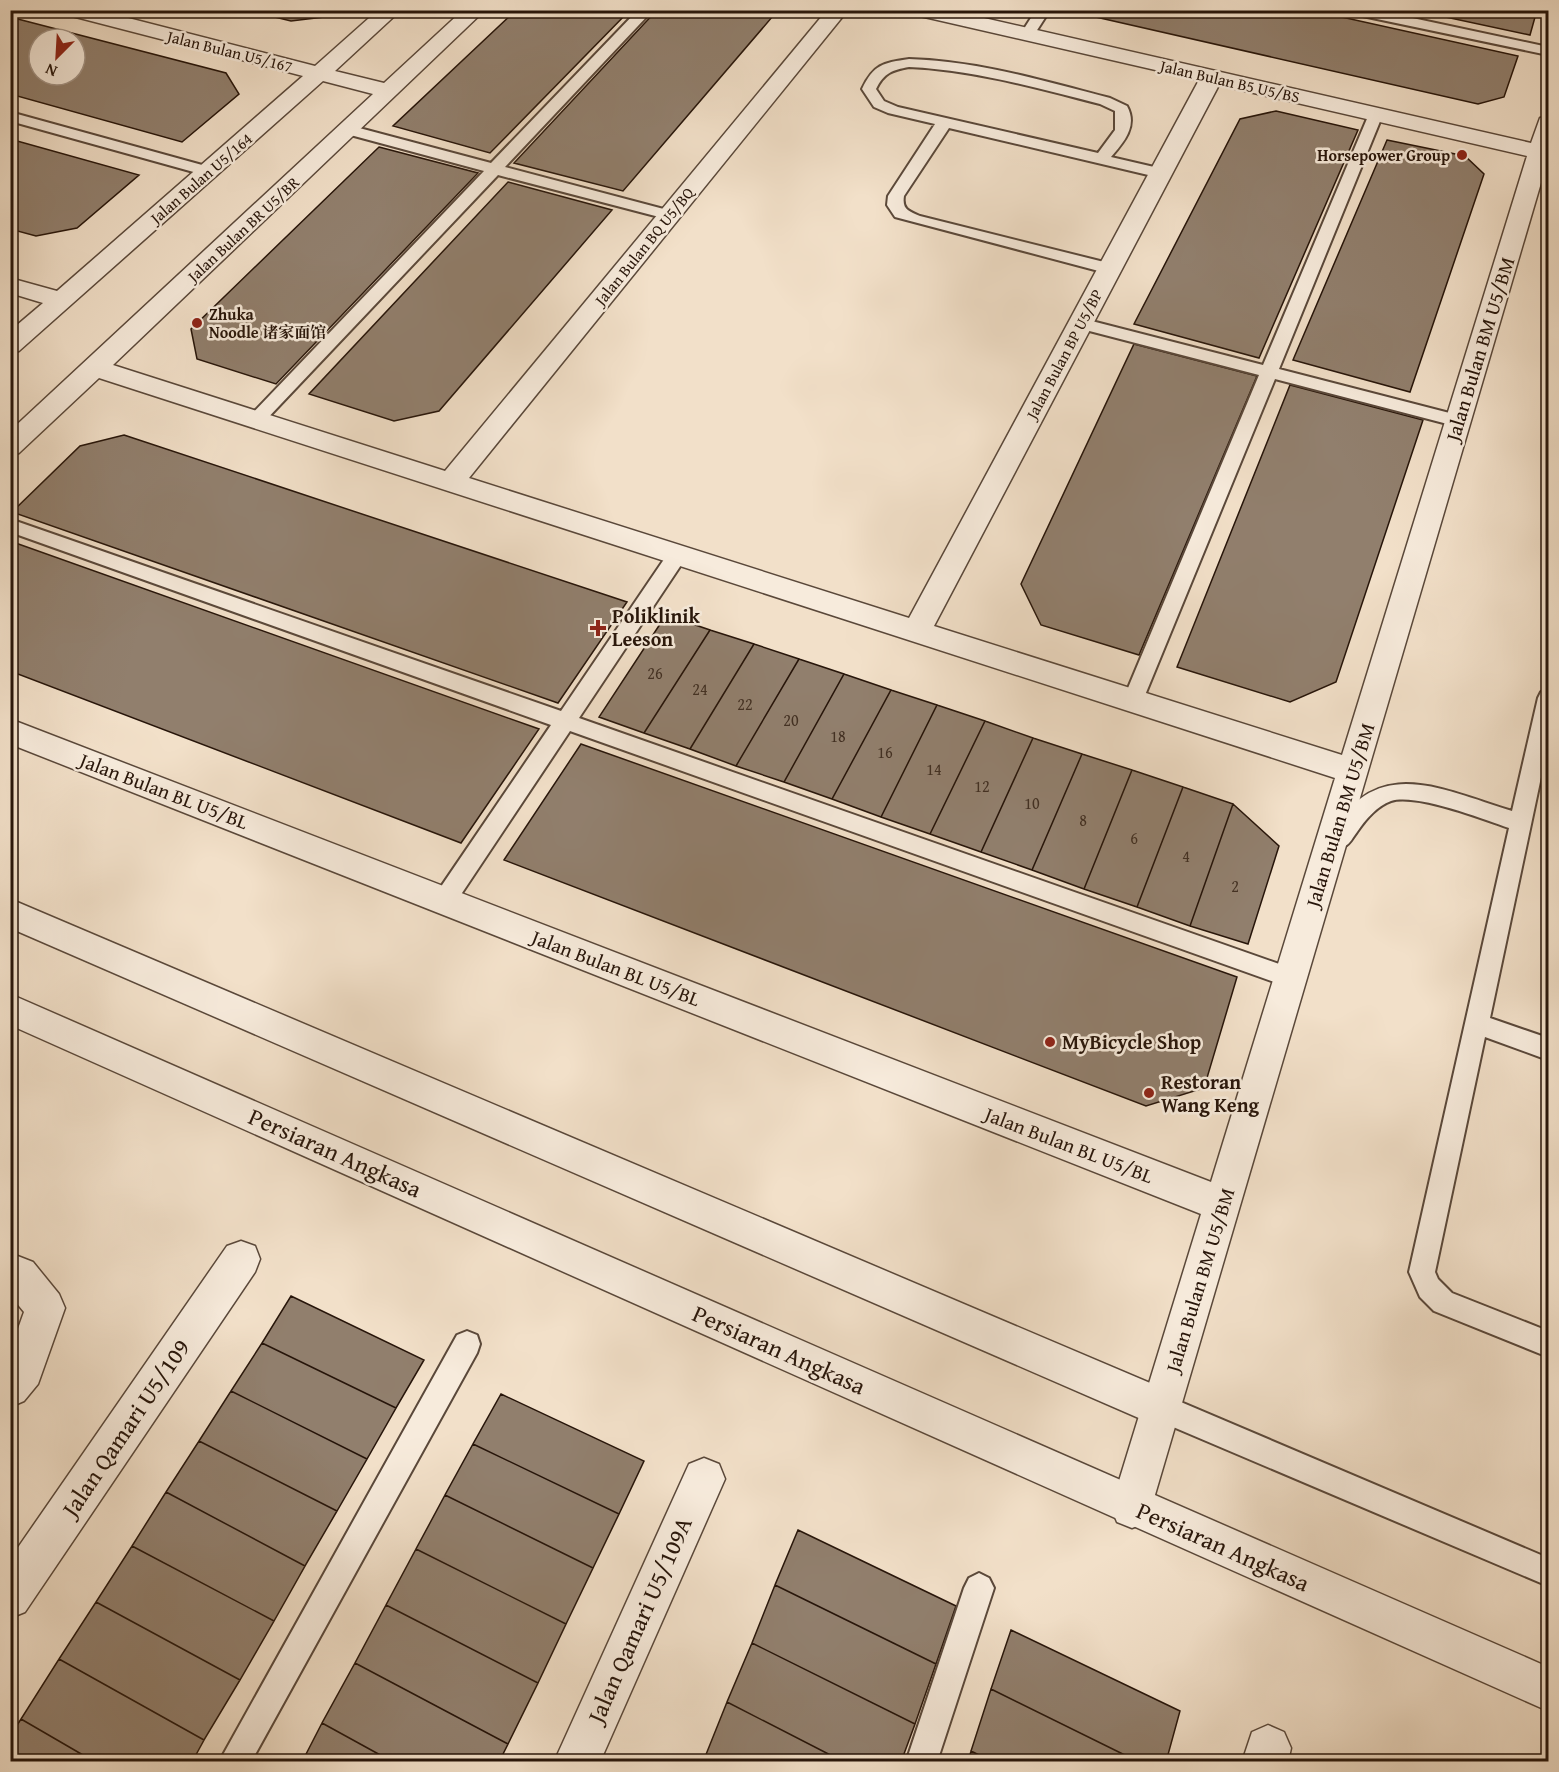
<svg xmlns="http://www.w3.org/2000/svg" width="1559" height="1772" font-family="'Gentium Book Plus','Noto Serif SC',serif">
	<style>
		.building { fill: #917f6d; stroke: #27150a; stroke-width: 1.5; fill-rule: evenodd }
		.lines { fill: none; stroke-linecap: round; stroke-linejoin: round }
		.service-casing { stroke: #5a483a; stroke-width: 4 }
		.minor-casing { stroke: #5a483a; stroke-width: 3 }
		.tertiary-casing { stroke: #5a483a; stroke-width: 3 }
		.service { fill: #f7ebdc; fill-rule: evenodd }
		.minor { fill: #f7ebdc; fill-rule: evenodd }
		.tertiary { fill: #f7ebdc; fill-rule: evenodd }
		.poi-dot { fill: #8f2418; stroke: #f7ebdc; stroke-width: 2 }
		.labels { text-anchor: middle; stroke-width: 5; stroke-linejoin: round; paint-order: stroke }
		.far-street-label { font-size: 16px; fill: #27150a; stroke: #f7ebdc }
		.far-poi-label { font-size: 16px; font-weight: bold; fill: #27150a; stroke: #f7ebdc; text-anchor: end }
		.number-label { font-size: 16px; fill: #423023 }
		.street-label { font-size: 20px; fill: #27150a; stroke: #f7ebdc }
		.poi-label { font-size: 20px; font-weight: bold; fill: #27150a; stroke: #f7ebdc; text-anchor: start }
		.near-street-label { font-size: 24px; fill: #27150a; stroke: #f7ebdc }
	</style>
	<rect width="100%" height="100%" fill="#f2e0c9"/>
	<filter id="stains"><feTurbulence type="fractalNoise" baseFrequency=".00333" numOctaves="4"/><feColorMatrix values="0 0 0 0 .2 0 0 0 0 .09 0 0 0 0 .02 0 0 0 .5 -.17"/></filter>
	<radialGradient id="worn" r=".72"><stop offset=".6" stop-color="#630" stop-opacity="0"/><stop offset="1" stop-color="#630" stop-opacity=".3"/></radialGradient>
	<path class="building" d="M 246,10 L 331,10 L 324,17 L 291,21 Z
		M 516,10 L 630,10 L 490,153 L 393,126 Z
		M 657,10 L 770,10 L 773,16 L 623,191 L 514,163 Z
		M 1065,10 L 1310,10 L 1518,56 L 1504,97 L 1478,104 Z
		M 1413,10 L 1537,10 L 1530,35 Z
		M 10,17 L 226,73 L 239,94 L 182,142 L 10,94 ZM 39,39 L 75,39 L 75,75 L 39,75 Z
		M 1276,111 L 1358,130 L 1259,358 L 1134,324 L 1240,119 Z
		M 10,139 L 139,175 L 77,228 L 36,236 L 10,229 Z
		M 1387,140 L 1465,156 L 1484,174 L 1410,392 L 1293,360 Z
		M 379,147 L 478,173 L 276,384 L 197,359 L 191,329 Z
		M 508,182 L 612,210 L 439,411 L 394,421 L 309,394 Z
		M 1134,344 L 1257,376 L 1139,655 L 1041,625 L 1021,584 Z
		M 1290,385 L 1423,420 L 1336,682 L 1290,702 L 1177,667 Z
		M 124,435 L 627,602 L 558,703 L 12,512 L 80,446 Z
		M 10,541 L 539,729 L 461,843 L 10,671 Z
		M 666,615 L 710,630 L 644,733 L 599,717 Z
		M 710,630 L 754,644 L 690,749 L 644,733 Z
		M 754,644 L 799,659 L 736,766 L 690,749 Z
		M 799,659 L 844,674 L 784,782 L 736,766 Z
		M 844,674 L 891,690 L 832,799 L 784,782 Z
		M 891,690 L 937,705 L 881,817 L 832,799 Z
		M 937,705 L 985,721 L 930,834 L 881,817 Z
		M 985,721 L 1033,738 L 981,852 L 930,834 Z
		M 1033,738 L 1082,754 L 1032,870 L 981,852 Z
		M 581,744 L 1237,977 L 1204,1088 L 1146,1106 L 504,860 Z
		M 1082,754 L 1132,770 L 1084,889 L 1032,870 Z
		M 1132,770 L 1183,787 L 1137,907 L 1084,889 Z
		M 1183,787 L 1233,804 L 1190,926 L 1137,907 Z
		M 1233,804 L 1279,846 L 1248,944 L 1190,926 Z
		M 291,1296 L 424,1360 L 396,1408 L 262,1343 Z
		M 262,1343 L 396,1408 L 367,1459 L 231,1391 Z
		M 231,1391 L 367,1459 L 337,1511 L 199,1441 Z
		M 501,1394 L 644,1461 L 619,1514 L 473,1444 Z
		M 199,1441 L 337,1511 L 305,1566 L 166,1492 Z
		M 473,1444 L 619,1514 L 593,1568 L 445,1495 Z
		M 166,1492 L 305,1566 L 274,1621 L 132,1546 Z
		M 445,1495 L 593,1568 L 566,1624 L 416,1549 Z
		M 798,1530 L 956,1606 L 936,1664 L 775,1585 Z
		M 132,1546 L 274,1621 L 240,1680 L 96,1602 Z
		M 416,1549 L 566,1624 L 538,1683 L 386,1605 Z
		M 775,1585 L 936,1664 L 915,1724 L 752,1643 Z
		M 96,1602 L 240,1680 L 204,1740 L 59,1659 Z
		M 386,1605 L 538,1683 L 508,1744 L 355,1663 Z
		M 1011,1630 L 1180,1711 L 1166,1762 L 1139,1762 L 991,1689 Z
		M 752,1643 L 915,1724 L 901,1762 L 844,1762 L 727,1702 Z
		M 59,1659 L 204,1740 L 192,1762 L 95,1762 L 21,1719 Z
		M 355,1663 L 508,1744 L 499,1762 L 393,1762 L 322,1723 Z
		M 991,1689 L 1139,1762 L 993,1762 L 971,1751 Z
		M 727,1702 L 844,1762 L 703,1762 Z
		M 21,1719 L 95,1762 L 10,1762 L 10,1736 Z
		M 322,1723 L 393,1762 L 302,1762 Z
		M 971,1751 L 993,1762 L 968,1762 Z"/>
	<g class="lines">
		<defs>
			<path id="service" d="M 638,10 L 653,10 L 505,167 L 675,212 L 677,215 L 675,218 L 663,218 L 498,175 L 262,424 L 250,424 L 247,420 L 250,416 L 484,171 L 343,133 L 340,130 L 343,127 L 348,125 L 491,163 Z
				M 1036,10 L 1050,10 L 1032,38 L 1022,38 L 1020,35 Z
				M 1346,10 L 1375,10 L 1548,47 L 1548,55 L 1353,14 Z
				M 909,59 C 978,61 1044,81 1110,98 L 1127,106 C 1138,126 1124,142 1111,157 L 1167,170 L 1169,173 L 1167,176 L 1161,178 L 949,128 L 904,196 C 902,209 908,211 920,216 L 1116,265 L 1118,269 L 1116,273 L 1110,274 L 895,217 L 887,205 L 888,196 L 935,124 L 888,113 L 874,107 L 862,89 C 874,64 883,63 909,59 ZM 909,67 C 974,70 1037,88 1100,104 L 1115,111 L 1115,130 L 1098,153 L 898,107 L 884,101 L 876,89 C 884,73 892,70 909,67 Z
				M 1376,110 L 1383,114 L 1279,369 L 1465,417 L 1468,421 L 1465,425 L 1459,427 L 1275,379 L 1143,700 L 1140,706 L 1133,708 L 1126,706 L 1123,700 L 1259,375 L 1074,327 L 1071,323 L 1074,319 L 1080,318 L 1263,365 L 1369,114 Z
				M 10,112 L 213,168 L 216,171 L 208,176 L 10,121 Z
				M 10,519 L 561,711 L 671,549 L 678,547 L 685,549 L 688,554 L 685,559 L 579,718 L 1299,971 L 1303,978 L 1299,985 L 1291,988 L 570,731 L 452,908 L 444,910 L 436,908 L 433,901 L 436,894 L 551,725 L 10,532 Z
				M 1548,690 L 1548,744 L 1490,1018 L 1548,1038 L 1548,1060 L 1485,1037 L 1435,1272 L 1438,1279 L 1452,1293 L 1548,1331 L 1548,1357 L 1434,1311 L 1420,1297 L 1409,1272 L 1509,828 C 1483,819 1416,793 1391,801 C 1377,806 1365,820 1357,832 C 1353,837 1350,844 1345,846 C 1341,849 1337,847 1332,845 L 1329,839 C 1373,752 1440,789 1512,811 L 1538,698 L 1541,692 Z
				M 467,1331 L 477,1335 L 480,1344 L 477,1353 L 251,1762 L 219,1762 L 457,1335 Z
				M 1162,1394 L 1548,1558 L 1548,1586 L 1152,1418 L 1148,1408 L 1152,1398 Z
				M 979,1573 L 989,1578 L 994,1588 L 937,1762 L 906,1762 L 964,1588 L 969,1578 Z"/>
			<path id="minor" d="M 61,10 L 97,10 L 315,66 L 378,10 L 401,10 L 335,71 L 384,83 L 463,10 L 485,10 L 113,365 L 445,471 L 827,10 L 848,10 L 469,478 L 909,618 L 1199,80 L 920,16 L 913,14 L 910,10 L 949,10 L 1531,143 L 1540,118 L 1548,116 L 1548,159 L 1147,1522 L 1132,1528 L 1117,1522 L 1111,1507 L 1201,1214 L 10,744 L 10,719 L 1211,1182 L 1335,778 L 99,378 L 19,453 L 10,456 L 10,431 L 373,94 L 323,81 L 19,351 L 10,353 L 10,331 L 43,303 L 10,293 L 10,278 L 57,291 L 303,76 L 64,14 ZM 1219,85 L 1527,156 L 1342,755 L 934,626 Z
				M 241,1241 L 255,1246 L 260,1259 L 255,1272 L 25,1612 L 10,1618 L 10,1559 L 227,1246 Z
				M 10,1253 L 33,1262 L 59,1294 L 65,1308 L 38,1384 L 24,1401 L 10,1407 L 10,1351 L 24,1312 L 10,1295 Z
				M 704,1458 L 719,1464 L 725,1479 L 600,1762 L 554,1762 L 689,1464 Z
				M 1268,1725 L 1284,1732 L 1291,1748 L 1288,1762 L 1242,1762 L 1252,1732 Z"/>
			<path id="tertiary" d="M 10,899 L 1176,1394 L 1182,1408 L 1176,1422 L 1162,1428 L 1148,1422 L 10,928 Z
				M 10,994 L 1548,1667 L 1548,1711 L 10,1025 Z"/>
		</defs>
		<use href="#service" class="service-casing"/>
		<use href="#minor" class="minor-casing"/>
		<use href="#tertiary" class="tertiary-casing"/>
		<use href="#service" class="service"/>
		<use href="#minor" class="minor"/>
		<use href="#tertiary" class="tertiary"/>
	</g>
	<g class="poi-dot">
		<circle cx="1462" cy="155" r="6"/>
		<circle cx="197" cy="323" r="6"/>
		<path d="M595 619h6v6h6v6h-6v6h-6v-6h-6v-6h6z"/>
		<circle cx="1050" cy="1042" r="6"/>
		<circle cx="1149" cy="1093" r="6"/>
	</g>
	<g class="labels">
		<g class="far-street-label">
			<text transform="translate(230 51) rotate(14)" y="6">Jalan Bulan U5/167</text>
			<text transform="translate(1230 81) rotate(13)" y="6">Jalan Bulan B5 U5/BS</text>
			<text transform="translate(201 178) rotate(-41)" y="6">Jalan Bulan U5/164</text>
			<text transform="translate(243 229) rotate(-43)" y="6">Jalan Bulan BR U5/BR</text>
			<text transform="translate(644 246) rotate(-51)" y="6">Jalan Bulan BQ U5/BQ</text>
			<text transform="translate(1064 354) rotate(-62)" y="6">Jalan Bulan BP U5/BP</text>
		</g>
		<g class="far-poi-label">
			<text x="1450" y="161">Horsepower Group</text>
			<text x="209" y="320" text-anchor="start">Zhuka<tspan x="209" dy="18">Noodle 诸家面馆</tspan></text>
		</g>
		<g class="number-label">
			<text x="655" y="679">26</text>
			<text x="700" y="695">24</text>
			<text x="745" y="710">22</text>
			<text x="791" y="726">20</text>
			<text x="838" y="742">18</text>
			<text x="885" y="758">16</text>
			<text x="934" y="775">14</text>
			<text x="982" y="792">12</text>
			<text x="1032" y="809">10</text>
			<text x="1083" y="826">8</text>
			<text x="1134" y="844">6</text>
			<text x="1186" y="862">4</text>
			<text x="1235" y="892">2</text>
		</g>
		<g class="street-label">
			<text transform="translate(1480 349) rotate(-73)" y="7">Jalan Bulan BM U5/BM</text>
			<text transform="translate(164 791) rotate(21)" y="7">Jalan Bulan BL U5/BL</text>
			<text transform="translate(1340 815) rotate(-73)" y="7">Jalan Bulan BM U5/BM</text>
			<text transform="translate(616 968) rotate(21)" y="7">Jalan Bulan BL U5/BL</text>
			<text transform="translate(1069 1145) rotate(21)" y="7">Jalan Bulan BL U5/BL</text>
			<text transform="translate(1200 1280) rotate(-73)" y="7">Jalan Bulan BM U5/BM</text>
		</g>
		<g class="poi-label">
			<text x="612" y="623">Poliklinik<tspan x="612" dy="23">Leeson</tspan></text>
			<text x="1062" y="1049">MyBicycle Shop</text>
			<text x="1161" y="1089">Restoran<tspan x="1161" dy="23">Wang Keng</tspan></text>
		</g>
		<g class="near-street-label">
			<text transform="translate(335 1153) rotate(24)" y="8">Persiaran Angkasa</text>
			<text transform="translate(779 1350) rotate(24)" y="8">Persiaran Angkasa</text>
			<text transform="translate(126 1428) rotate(-56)" y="8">Jalan Qamari U5/109</text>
			<text transform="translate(1223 1547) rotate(24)" y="8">Persiaran Angkasa</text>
			<text transform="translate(640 1620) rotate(-66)" y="8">Jalan Qamari U5/109A</text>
		</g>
	</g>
	<rect width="1559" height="1772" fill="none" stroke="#f2e0c9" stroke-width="36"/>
	<rect x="12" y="12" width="1535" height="1748" fill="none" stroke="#27150a" stroke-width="3"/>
	<rect x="18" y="18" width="1523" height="1736" fill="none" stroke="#27150a" stroke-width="1.5"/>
	<g transform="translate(57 57) rotate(204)"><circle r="28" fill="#f7ebdc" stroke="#a49588" stroke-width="1.5"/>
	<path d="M0-4.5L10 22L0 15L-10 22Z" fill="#8f2418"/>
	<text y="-9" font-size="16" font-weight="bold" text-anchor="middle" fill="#27150a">N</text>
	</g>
	<rect width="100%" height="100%" filter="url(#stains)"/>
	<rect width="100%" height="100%" fill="url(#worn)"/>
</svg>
